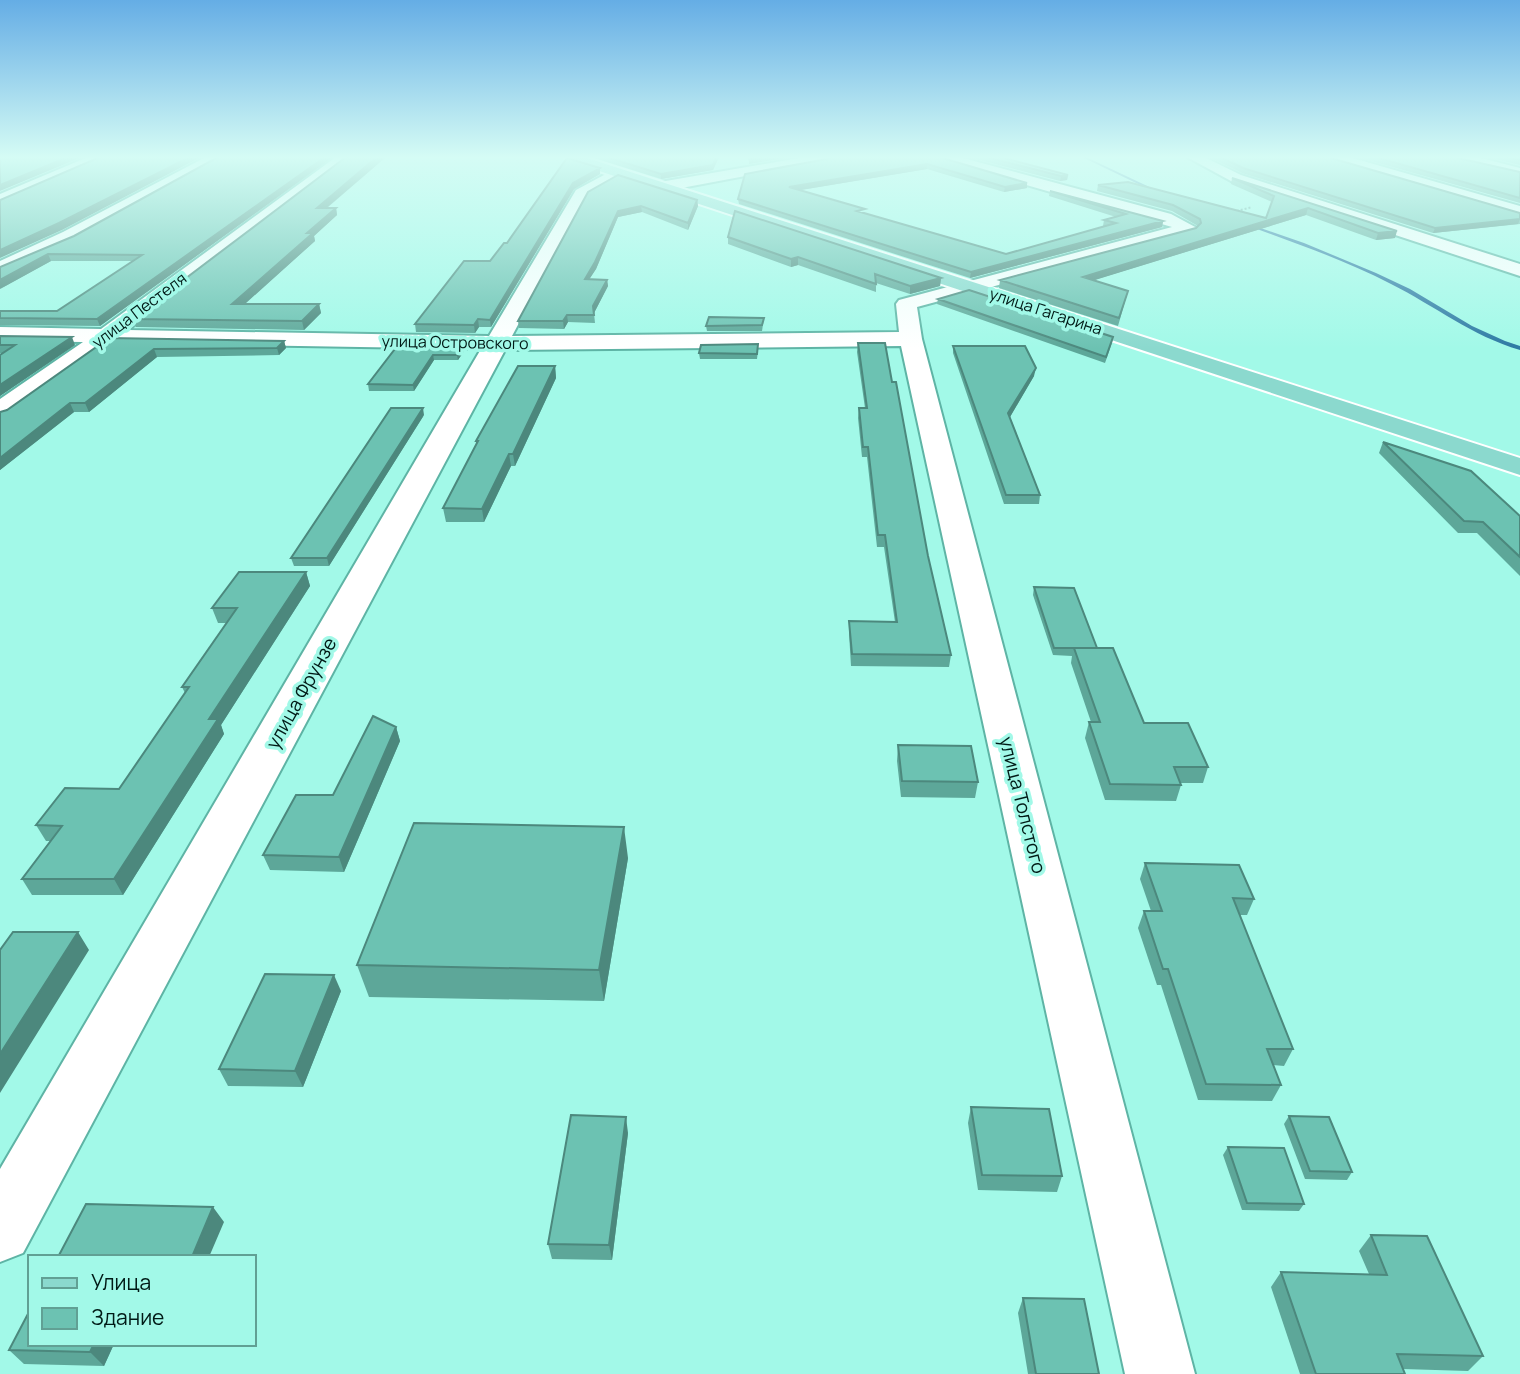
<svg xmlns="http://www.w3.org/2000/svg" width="1520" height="1374" font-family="Manrope,sans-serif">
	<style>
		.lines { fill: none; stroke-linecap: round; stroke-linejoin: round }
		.stream { fill: #2e7aa4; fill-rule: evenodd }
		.minor-casing { stroke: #5eb4a5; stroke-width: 4 }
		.major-casing { stroke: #fff; stroke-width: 4 }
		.path { stroke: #65a599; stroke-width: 2; stroke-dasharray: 2 2; stroke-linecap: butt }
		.minor { fill: #fff; fill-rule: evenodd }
		.major { fill: #8bd9ce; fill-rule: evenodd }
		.wall { fill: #5da799 }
		.shaded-wall { fill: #4c887d }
		.building { fill: #6cc2b2; stroke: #4c887d; stroke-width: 2 }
		.labels { text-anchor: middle; stroke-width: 7; stroke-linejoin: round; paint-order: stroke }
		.far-street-label { font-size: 16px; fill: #001a16; stroke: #a2f9e8 }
		.street-label { font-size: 19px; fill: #001a16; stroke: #a2f9e8 }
	</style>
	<rect width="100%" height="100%" fill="#a2f9e8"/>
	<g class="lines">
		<path class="stream" d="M 1082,157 L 1086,157 L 1162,193 L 1159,194 Z
			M 1246,223 L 1304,243 L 1376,273 L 1410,289 L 1472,326 L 1505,341 L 1520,346 L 1520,350 C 1472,336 1435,306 1391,284 C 1345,260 1295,243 1246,225 Z"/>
		<defs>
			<path id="minor" d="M 88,157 L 106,157 L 0,205 L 0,194 Z
				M 206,157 L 223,157 L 75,240 L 0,274 L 0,261 L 63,232 Z
				M 336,157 L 351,157 L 128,330 L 489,336 L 576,190 L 617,168 L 624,172 L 622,175 L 587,196 L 512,336 L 899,332 L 896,304 L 899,300 L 1172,227 L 940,160 L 938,157 L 959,157 L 1171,214 L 1197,228 L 1194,232 L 917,307 L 922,339 L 1195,1374 L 1125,1374 L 901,346 L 505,350 L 23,1253 L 0,1262 L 0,1169 L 481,349 L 111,343 L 9,416 L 0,419 L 0,399 L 83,342 L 0,341 L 0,327 L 101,329 Z
				M 805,157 L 833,157 L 826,161 L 660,192 L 652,187 L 660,182 Z
				M 1187,157 L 1204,157 L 1241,175 L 1520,264 L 1520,276 L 1231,181 Z
				M 1328,157 L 1349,157 L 1520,206 L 1520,216 L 1330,160 Z
				M 1455,157 L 1477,157 L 1520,168 L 1520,176 L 1457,160 Z"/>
			<path id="major" d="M 564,157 L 584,157 L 1520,458 L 1520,475 L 566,160 Z"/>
		</defs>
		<use href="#minor" class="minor-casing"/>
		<use href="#major" class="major-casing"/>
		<path class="path" d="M 1233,212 L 1252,207"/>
		<use href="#minor" class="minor"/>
		<use href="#major" class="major"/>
	</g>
	<path class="wall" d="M 218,157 L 333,157 L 100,326 L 0,325 L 0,311 L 57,311 L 133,261 L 51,261 L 0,289 L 74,236 Z
		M 346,157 L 386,157 L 327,208 L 336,208 L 337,215 L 314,236 L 315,241 L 244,304 L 319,304 L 321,313 L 304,330 L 136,327 L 132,319 Z
		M 591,157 L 719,157 L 713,170 L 661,179 Z
		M 968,157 L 1000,157 L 1068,175 L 1067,180 L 1060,181 Z
		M 1209,157 L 1330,157 L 1331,158 L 1520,213 L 1520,224 L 1433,233 L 1242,173 Z
		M 1357,157 L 1457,157 L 1458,158 L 1520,172 L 1520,203 Z
		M 1486,157 L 1520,157 L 1520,165 Z
		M 567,158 L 600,168 L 600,174 L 574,189 L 491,327 L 479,327 L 475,333 L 416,332 L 415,324 L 490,261 L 507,243 Z
		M 940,158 L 1027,188 L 1004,192 L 927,169 L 800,190 L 864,213 L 1006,254 L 1105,226 L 1103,226 L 1104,220 L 1116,217 L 1049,196 L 1050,191 L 1163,221 L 1162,227 L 970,278 L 739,204 L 738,199 L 827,159 Z
		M 1232,178 L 1395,238 L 1376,240 L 1306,215 L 1094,280 L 1128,291 L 1118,326 L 999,288 L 1000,280 L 1196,228 L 1198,226 L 1172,211 L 1097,191 L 1098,185 L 1266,218 L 1272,202 L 1231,184 Z
		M 588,192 L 697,200 L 698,206 L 688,230 L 642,212 L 618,217 L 596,269 L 589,279 L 607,280 L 608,286 L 594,313 L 595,323 L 568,322 L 564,329 L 519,328 L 518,321 Z
		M 728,237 L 941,278 L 940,286 L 910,294 L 876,283 L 876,292 L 798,265 L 791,267 L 728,244 Z
		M 938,299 L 1113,337 L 1112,343 L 1105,363 L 937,304 Z
		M 764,318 L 762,331 L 707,331 L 706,326 Z
		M 0,336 L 75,345 L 0,396 L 0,355 L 3,353 L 0,353 Z
		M 109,338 L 284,341 L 286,348 L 279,355 L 157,357 L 89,412 L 74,412 L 0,470 L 0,412 L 7,410 Z
		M 858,343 L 892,382 L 928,556 L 951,655 L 949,667 L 851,666 L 849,633 L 849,621 L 895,622 L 884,547 L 877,547 L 867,457 L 862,457 L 858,418 L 859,408 L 865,408 L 857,352 Z
		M 398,345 L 464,351 L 458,360 L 434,360 L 414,391 L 369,391 L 368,384 Z
		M 953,346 L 1034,376 L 1010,417 L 1040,495 L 1039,504 L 1004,504 L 953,353 Z
		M 758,350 L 757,359 L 700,359 L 699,353 Z
		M 555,366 L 556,378 L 515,466 L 511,466 L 484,522 L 446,522 L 443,508 L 476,445 L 476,441 Z
		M 424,415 L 329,566 L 294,566 L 291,558 Z
		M 1383,442 L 1520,516 L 1520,576 L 1477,533 L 1458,533 L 1379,453 Z
		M 306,572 L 310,586 L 221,725 L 224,734 L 123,895 L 32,895 L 22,879 L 50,841 L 46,841 L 36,825 L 119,789 L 185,693 L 182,687 L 227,623 L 218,623 L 212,608 Z
		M 1034,587 L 1097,648 L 1144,723 L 1208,767 L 1203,783 L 1180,783 L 1181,785 L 1176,801 L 1105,800 L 1085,738 L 1089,722 L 1091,722 L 1071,663 L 1072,656 L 1053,655 L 1033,595 Z
		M 396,727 L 400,741 L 344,872 L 270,870 L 263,855 L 333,795 Z
		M 898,745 L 978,782 L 975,798 L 901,797 L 897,761 Z
		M 628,858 L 604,1001 L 369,997 L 357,965 Z
		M 1145,863 L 1254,899 L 1247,915 L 1239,915 L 1293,1049 L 1284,1066 L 1273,1065 L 1281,1085 L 1272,1101 L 1198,1100 L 1161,985 L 1157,985 L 1138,928 L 1144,911 L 1151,911 L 1140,879 Z
		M 341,991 L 303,1087 L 228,1086 L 219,1069 Z
		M 971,1107 L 1062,1176 L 1057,1192 L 978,1190 L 968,1123 Z
		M 1289,1116 L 1352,1172 L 1347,1180 L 1305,1179 L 1284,1124 Z
		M 628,1133 L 612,1260 L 552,1259 L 548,1244 Z
		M 1228,1147 L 1304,1204 L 1299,1211 L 1242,1210 L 1223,1155 Z
		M 1371,1235 L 1483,1356 L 1468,1371 L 1403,1369 L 1405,1374 L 1300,1374 L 1271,1287 L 1281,1272 L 1369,1274 L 1359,1251 Z
		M 1023,1298 L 1099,1374 L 1028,1374 L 1018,1313 Z
		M 30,1344 L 114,1344 L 104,1366 L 24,1364 L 9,1350 Z"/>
	<path class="shaded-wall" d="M 68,157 L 82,157 L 0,191 L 0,185 Z
		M 190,157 L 201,157 L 62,230 L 0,258 L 0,250 Z
		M 325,157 L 333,157 L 100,326 L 97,319 Z
		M 377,157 L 386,157 L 318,215 L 317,208 Z
		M 716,157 L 719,157 L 713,170 L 661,179 L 661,174 Z
		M 764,157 L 792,157 L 749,164 L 749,159 Z
		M 927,164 L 927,169 L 789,192 L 789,187 Z
		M 600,168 L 600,174 L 574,189 L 491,327 L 490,320 L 573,183 Z
		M 1068,175 L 1067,180 L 1060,181 L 1061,176 Z
		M 1027,183 L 1027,188 L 1004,192 L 1005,187 Z
		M 697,200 L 698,206 L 688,230 L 688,223 Z
		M 641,206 L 642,212 L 618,217 L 596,269 L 585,286 L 585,279 L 618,211 Z
		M 336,208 L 337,215 L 314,236 L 315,241 L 235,313 L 232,304 L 307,233 Z
		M 1308,208 L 1306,215 L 1082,284 L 1083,277 Z
		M 1520,219 L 1518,224 L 1433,233 L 1435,228 Z
		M 1163,221 L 1162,227 L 970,278 L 971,272 Z
		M 1397,231 L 1395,238 L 1376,240 L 1378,233 Z
		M 48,254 L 51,261 L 0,289 L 0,280 Z
		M 798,257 L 798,265 L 791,267 L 791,259 Z
		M 941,278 L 940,286 L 910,294 L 910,286 Z
		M 607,280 L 608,286 L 594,313 L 593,306 Z
		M 319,304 L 321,313 L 304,330 L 302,321 Z
		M 567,315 L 568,322 L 564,329 L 563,321 Z
		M 478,319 L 479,327 L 475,333 L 474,325 Z
		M 72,337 L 75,345 L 0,396 L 0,385 Z
		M 284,341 L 286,348 L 279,355 L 277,348 Z
		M 463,346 L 464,351 L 458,360 L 457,355 Z
		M 154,349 L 157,357 L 89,412 L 85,403 Z
		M 433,355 L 434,360 L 414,391 L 413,385 Z
		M 555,366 L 556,378 L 515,466 L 513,454 Z
		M 1036,368 L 1034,376 L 1007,422 L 1008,413 Z
		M 70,403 L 74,412 L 0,470 L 0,458 Z
		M 423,408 L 424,415 L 329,566 L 327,558 Z
		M 509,454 L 511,466 L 484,522 L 482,509 Z
		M 306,572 L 310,586 L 221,725 L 224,734 L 123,895 L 114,879 L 209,719 Z
		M 396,727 L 400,741 L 344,872 L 339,857 Z
		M 624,827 L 628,858 L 604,1001 L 599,970 Z
		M 78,932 L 89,950 L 0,1093 L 0,1054 Z
		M 334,975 L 341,991 L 303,1087 L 295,1071 Z
		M 626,1117 L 628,1133 L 612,1260 L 609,1245 Z
		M 213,1207 L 224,1222 L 209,1257 L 192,1257 Z
		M 94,1344 L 114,1344 L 104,1366 L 90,1352 Z"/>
	<path class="building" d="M 0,157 L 68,157 L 0,185 Z
		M 100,157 L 190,157 L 59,223 L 0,250 L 0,200 Z
		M 218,157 L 325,157 L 97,319 L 0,318 L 0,311 L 57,311 L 142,255 L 48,254 L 0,280 L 0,267 L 74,236 Z
		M 346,157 L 377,157 L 317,208 L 336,208 L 307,233 L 313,233 L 232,304 L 319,304 L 302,321 L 132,319 Z
		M 606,157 L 716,157 L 713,165 L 661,174 Z
		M 749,157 L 764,157 L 749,159 Z
		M 830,157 L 939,157 L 1027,183 L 1005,187 L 927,164 L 789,187 L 865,209 L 857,211 L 1006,254 L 1116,223 L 1104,220 L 1126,214 L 1050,191 L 1163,221 L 971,272 L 738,199 L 745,174 L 827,159 Z
		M 986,157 L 1000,157 L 1068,175 L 1061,176 Z
		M 1220,157 L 1330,157 L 1331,158 L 1520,213 L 1520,219 L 1435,228 L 1243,168 Z
		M 1375,157 L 1457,157 L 1458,158 L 1520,172 L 1520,198 Z
		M 1506,157 L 1520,157 L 1520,160 Z
		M 567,158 L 600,168 L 573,183 L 490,320 L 478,319 L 474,325 L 415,324 L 464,261 L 490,261 L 504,243 L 507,243 Z
		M 618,175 L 697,200 L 688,223 L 641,206 L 618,211 L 595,262 L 585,279 L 607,280 L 593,306 L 594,315 L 567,315 L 563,321 L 518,321 L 588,192 Z
		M 1232,178 L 1397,231 L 1378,233 L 1308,208 L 1083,277 L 1128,291 L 1119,318 L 1000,280 L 1196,228 L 1201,223 L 1200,219 L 1173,205 L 1098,185 L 1128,182 L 1266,218 L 1274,196 Z
		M 735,211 L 941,278 L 910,286 L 875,274 L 876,284 L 798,257 L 791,259 L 728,237 Z
		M 969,290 L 1113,337 L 1106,357 L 938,299 Z
		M 709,317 L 764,318 L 762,325 L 706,326 Z
		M 0,336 L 72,337 L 0,385 L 0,355 L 15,345 L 0,345 Z
		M 109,338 L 284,341 L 277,348 L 154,349 L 85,403 L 70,403 L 0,458 L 0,412 L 7,410 Z
		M 858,343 L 885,343 L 892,382 L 896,382 L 928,556 L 951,655 L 852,654 L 849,621 L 897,622 L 885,535 L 878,535 L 868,447 L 863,447 L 859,408 L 867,408 Z
		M 758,344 L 757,354 L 699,353 L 701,345 Z
		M 398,345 L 463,346 L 457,355 L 433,355 L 413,385 L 368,384 Z
		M 953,346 L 1025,346 L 1036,368 L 1008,413 L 1040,495 L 1006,495 Z
		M 518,366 L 555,366 L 513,454 L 509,454 L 482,509 L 443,508 L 478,441 L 476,441 Z
		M 391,408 L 423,408 L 327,558 L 291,558 Z
		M 1383,442 L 1471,471 L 1520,516 L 1520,557 L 1483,522 L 1464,521 Z
		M 239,572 L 306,572 L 209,719 L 218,719 L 114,879 L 22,879 L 62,826 L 36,825 L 65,788 L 119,789 L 189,687 L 182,687 L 237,608 L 212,608 Z
		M 1034,587 L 1074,588 L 1097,648 L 1054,648 Z
		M 1074,648 L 1113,648 L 1144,723 L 1188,723 L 1208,767 L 1174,767 L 1181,785 L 1110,784 L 1089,722 L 1100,722 Z
		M 373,716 L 396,727 L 339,857 L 263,855 L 296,795 L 333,795 Z
		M 898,745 L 971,746 L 978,782 L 902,781 Z
		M 414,823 L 624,827 L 599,970 L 357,965 Z
		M 1145,863 L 1239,865 L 1254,899 L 1233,898 L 1293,1049 L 1267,1049 L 1281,1085 L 1206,1084 L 1168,969 L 1163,969 L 1144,911 L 1162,911 Z
		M 13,932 L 78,932 L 0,1054 L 0,950 Z
		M 265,974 L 334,975 L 295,1071 L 219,1069 Z
		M 971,1107 L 1049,1109 L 1062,1176 L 982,1175 Z
		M 571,1115 L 626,1117 L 609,1245 L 548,1244 Z
		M 1289,1116 L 1329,1117 L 1352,1172 L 1310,1171 Z
		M 1228,1147 L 1284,1148 L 1304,1204 L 1247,1203 Z
		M 86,1204 L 213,1207 L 192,1257 L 58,1257 Z
		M 1371,1235 L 1427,1236 L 1483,1356 L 1397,1354 L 1405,1374 L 1316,1374 L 1281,1272 L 1387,1275 Z
		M 1023,1298 L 1084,1299 L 1099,1374 L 1036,1374 Z
		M 30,1310 L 30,1344 L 94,1344 L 90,1352 L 9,1350 Z"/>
	<linearGradient id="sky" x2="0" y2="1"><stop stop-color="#65ade5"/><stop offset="0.45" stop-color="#d5fcf5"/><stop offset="1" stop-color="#d5fcf5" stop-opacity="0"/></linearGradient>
	<rect width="1520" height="349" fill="url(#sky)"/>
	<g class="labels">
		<g class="far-street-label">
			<text transform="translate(139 310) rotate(-37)" y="6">улица Пестеля</text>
			<text transform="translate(1046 311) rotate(18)" y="6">улица Гагарина</text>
			<text transform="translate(455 342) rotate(1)" y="6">улица Островского</text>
		</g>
		<g class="street-label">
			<text transform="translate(301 693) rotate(-61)" y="7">улица Фрунзе</text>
			<text transform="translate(1023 805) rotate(76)" y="7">улица Толстого</text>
		</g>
	</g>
	<rect x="28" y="1255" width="228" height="91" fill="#a2f9e8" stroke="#61a094" stroke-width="2"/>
	<rect x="42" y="1278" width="35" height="10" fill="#8bd9ce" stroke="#61a094" stroke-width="2"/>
	<text x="91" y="1290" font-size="21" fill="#001a16">Улица</text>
	<rect x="42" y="1308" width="35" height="21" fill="#6cc2b2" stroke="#61a094" stroke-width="2"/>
	<text x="91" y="1325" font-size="21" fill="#001a16">Здание</text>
</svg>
